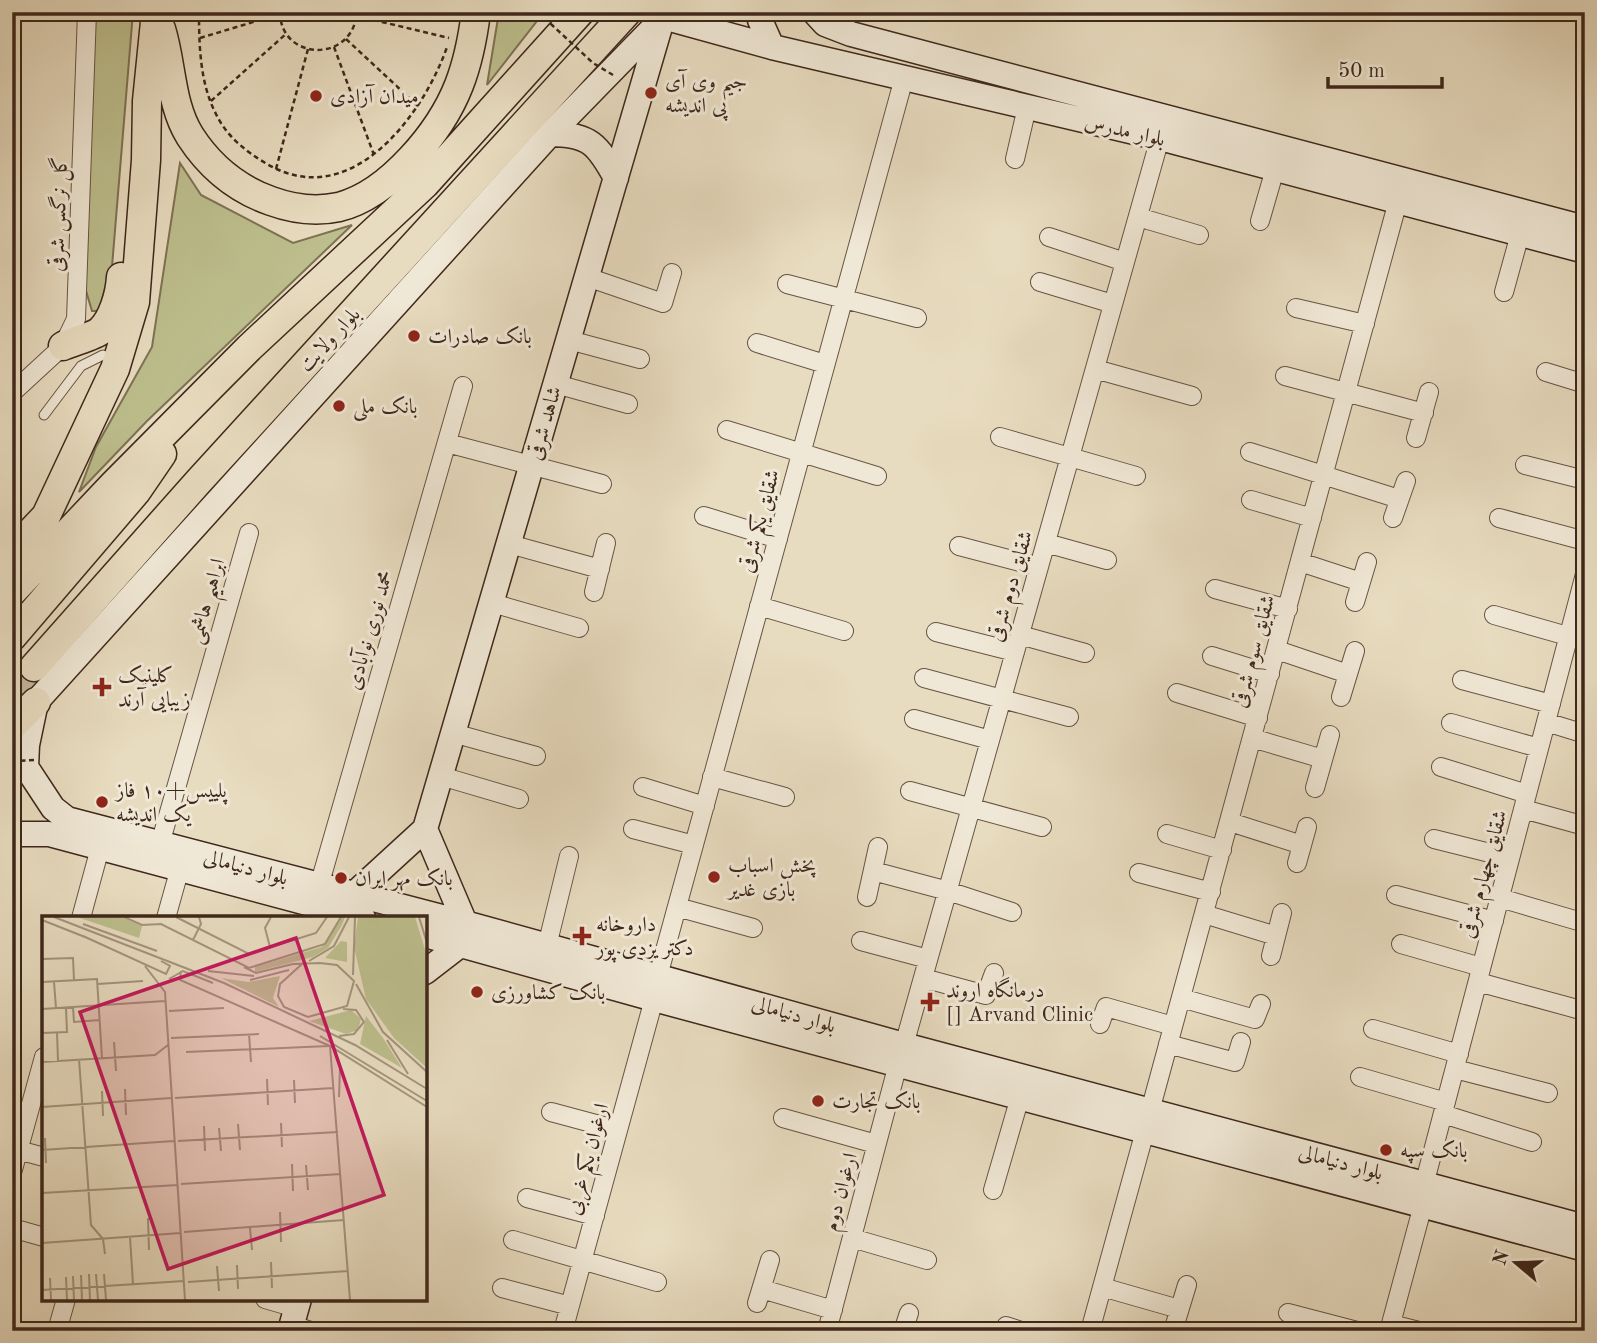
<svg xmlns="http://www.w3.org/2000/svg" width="1597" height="1343" font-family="'Old Standard TT',Amiri,serif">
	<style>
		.green { fill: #bdbe8d; stroke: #7e7254; stroke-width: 2 }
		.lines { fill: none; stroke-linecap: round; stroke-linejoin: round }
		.primary-tunnel { stroke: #c6b89f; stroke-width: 28; stroke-dasharray: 28 14; stroke-linecap: butt }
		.lane-casing { stroke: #685444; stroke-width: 11 }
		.street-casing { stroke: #685444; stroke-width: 20 }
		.secondary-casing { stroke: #3e271b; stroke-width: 27 }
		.primary-casing { stroke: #3e271b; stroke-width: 31 }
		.path { stroke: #3e271b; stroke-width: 2.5; stroke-dasharray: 5 3.5; stroke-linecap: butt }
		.lane { stroke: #f0e8d6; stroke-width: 9 }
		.street { stroke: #f0e8d6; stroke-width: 18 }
		.secondary { stroke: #f0e8d6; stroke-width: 24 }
		.primary { stroke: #e8dcc0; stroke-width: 28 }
		.path-bridge { stroke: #3e271b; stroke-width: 2.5; stroke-dasharray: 5 3.5; stroke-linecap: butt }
		.poi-dot { fill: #8f2418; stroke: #f0e8d6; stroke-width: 2.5 }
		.labels { text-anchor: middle; stroke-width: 6; stroke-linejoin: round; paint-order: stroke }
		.poi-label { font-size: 21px; fill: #3e271b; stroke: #f0e8d6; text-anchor: start }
		.street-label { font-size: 21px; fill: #3e271b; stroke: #f0e8d6 }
		.inset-road { fill: none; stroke: #a4947e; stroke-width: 2 }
		.view { fill: #c2185b; fill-opacity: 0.15; stroke: #c2185b; stroke-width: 3.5 }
		.inset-edge { fill: none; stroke: #3e271b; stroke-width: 3.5 }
	</style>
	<rect width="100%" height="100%" fill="#e8dcc0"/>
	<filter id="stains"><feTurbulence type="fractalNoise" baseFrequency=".00286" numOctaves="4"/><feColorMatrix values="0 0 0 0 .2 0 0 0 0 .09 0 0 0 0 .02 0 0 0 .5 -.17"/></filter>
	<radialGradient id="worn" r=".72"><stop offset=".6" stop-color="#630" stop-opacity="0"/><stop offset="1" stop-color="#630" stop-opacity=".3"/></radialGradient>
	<path class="green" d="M 93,12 L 133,12 L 110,291 L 104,311 L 92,311 L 84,284 Z
		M 499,12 L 544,12 L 487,85 Z
		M 180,163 L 201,195 L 293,243 L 352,225 L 147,421 L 79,492 L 96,447 L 152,347 Z"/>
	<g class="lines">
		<path class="primary-tunnel" d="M 12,691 L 34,667"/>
		<defs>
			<path id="lane" d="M 44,415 L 81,366 L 103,355"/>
			<path id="street" d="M 1015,159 L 1027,107
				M 1138,217 L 1199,235
				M 1260,221 L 1275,169
				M 1049,237 L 1125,262
				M 587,277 L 663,303 L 672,273
				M 1040,282 L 1113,304
				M 787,284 L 917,318
				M 1504,292 L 1520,234
				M 1296,308 L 1365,324
				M 569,340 L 640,359
				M 757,343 L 825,364
				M 1095,369 L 1192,396
				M 1546,372 L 1585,384
				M 1285,376 L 1424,413
				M 556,384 L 628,404
				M 12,393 L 63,346 L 76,319 L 87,12
				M 727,430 L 877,476
				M 1000,437 L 1136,476
				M 1416,438 L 1429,392
				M 447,443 L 602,484
				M 1250,452 L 1399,499
				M 1525,465 L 1585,480
				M 1251,500 L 1312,518
				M 704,516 L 778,539
				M 1393,518 L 1406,481
				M 1499,518 L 1585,541
				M 1046,543 L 1107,560
				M 509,544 L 600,569
				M 959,546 L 1039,567
				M 1300,562 L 1361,582
				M 1215,589 L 1288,609
				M 594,592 L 606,543
				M 1355,602 L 1367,562
				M 492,603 L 579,628
				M 759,606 L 844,631
				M 1494,615 L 1585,641
				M 936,632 L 1015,652
				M 1020,635 L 1085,653
				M 1277,650 L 1348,674
				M 1212,656 L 1270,674
				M 924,678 L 1069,717
				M 1462,680 L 1551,704
				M 1177,693 L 1258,718
				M 1341,697 L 1355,651
				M 914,719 L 990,740
				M 1546,722 L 1585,734
				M 1451,723 L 1539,748
				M 453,733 L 536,756
				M 1252,738 L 1323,759
				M 1441,767 L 1527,794
				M 441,776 L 519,799
				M 712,777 L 785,797
				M 643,787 L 705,806
				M 1315,788 L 1330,735
				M 910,791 L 1042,827
				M 1523,809 L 1585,826
				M 1230,822 L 1302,845
				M 633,829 L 694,845
				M 1167,834 L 1222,850
				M 1434,839 L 1510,858
				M 160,844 L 249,533
				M 1297,863 L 1307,827
				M 873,871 L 948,891 L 1012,912
				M 1139,873 L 1211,892
				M 319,886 L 463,386
				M 1396,895 L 1494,921
				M 867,897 L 878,847
				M 1500,898 L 1585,923
				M 677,907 L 753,928
				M 1204,914 L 1276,936
				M 81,918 L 100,848
				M 166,918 L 180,868
				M 861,941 L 928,959
				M 1401,944 L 1481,967
				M 547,946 L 569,856
				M 1271,956 L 1282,913
				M 658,976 L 904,78
				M 923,978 L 986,995 L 994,973
				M 1478,982 L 1577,1009
				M 1181,998 L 1255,1019 L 1261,1004
				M 1100,1024 L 1106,1007 L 1173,1026
				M 1373,1029 L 1459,1054
				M 1168,1044 L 1235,1062 L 1241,1042
				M 904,1045 L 1160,138
				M 1455,1069 L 1548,1093
				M 1360,1077 L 1446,1102
				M 1150,1111 L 1398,201
				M 551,1112 L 618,1130
				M 1443,1114 L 1532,1142
				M 783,1118 L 876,1144
				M 18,1150 L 44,1157
				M 12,1173 L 44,1057
				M 1424,1185 L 1585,574
				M 993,1190 L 1020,1097
				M 527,1198 L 595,1216
				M 12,1228 L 44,1237
				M 852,1238 L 927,1260
				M 513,1240 L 657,1282
				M 1102,1287 L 1179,1309
				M 502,1288 L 570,1306
				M 762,1289 L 833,1310
				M 265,1299 L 296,1308
				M 757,1303 L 770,1260
				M 1288,1313 L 1357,1331
				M 1391,1324 L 1419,1331
				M 292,1325 L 311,1331
				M 1006,1326 L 1021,1331
				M 57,1331 L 66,1299
				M 563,1331 L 654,999
				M 827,1331 L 898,1064
				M 903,1331 L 909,1313
				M 1090,1331 L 1145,1131
				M 1173,1331 L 1187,1285
				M 1389,1331 L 1423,1205"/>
			<path id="secondary" d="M 760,12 L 760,20 L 772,47
				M 814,12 L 825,24 L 851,34 L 1585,228
				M 663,17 L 772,47 L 1160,138 L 1585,251
				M 550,134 C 590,134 598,145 616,178
				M 12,758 L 26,767 L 53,808 L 67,819 L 465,923 L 904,1045 L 1585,1227
				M 26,767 L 27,745 L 36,702 L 550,134 L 669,12
				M 425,829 L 662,20
				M 425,829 L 465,923
				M 12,834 L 49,834 L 363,918
				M 353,895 L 425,829
				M 425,935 L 654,999 L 1585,1249
				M 425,972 L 460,945
				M 290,1331 L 299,1299"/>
			<path id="primary" d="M 161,29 C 172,64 170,104 190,136 C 210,167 237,189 271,201 C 293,209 316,212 339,207 C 390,194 441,131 459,85 C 468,62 473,36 476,12
				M 63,346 C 71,342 94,336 100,331 C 113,319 120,294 121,277
				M 12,552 L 46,516 L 115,369 L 135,302 L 146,160 L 147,101 L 156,12
				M 12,592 L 113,485 L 249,348 L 425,184 L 580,12
				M 12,637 L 136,492 L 162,454
				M 34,667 L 198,482 L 627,12
				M 12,726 L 36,702"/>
		</defs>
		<use href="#lane" class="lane-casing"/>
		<use href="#street" class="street-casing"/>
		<use href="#secondary" class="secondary-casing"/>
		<use href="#primary" class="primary-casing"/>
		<path class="path" d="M 199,12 C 199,45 200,82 215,112 C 226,136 245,151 267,164 C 350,213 423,116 447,47
			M 280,12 C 280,61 353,64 357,12
			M 357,16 L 449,38
			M 200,38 L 280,14
			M 346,39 L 418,106
			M 334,47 L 374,155
			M 211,101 L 287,33
			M 276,169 L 308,49"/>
		<use href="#lane" class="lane"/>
		<use href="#street" class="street"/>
		<use href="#secondary" class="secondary"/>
		<use href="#primary" class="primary"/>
		<path class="path-bridge" d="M 538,12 L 593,63 L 613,75
			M 12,761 L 37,760"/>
	</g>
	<g class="poi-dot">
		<circle cx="651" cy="93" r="7"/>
		<circle cx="316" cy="96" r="7"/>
		<circle cx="414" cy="336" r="7"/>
		<circle cx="339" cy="406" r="7"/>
		<path d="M98.5 676.5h7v7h7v7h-7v7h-7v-7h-7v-7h7z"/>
		<circle cx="102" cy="802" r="7"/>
		<circle cx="714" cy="877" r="7"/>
		<circle cx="341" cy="878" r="7"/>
		<path d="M578.5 925.5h7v7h7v7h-7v7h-7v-7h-7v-7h7z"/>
		<circle cx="477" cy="992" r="7"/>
		<path d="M926.5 991.5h7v7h7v7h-7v7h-7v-7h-7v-7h7z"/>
		<circle cx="818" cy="1101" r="7"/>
		<circle cx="1386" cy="1150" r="7"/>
	</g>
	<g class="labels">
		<g class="poi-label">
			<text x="665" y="88">جیم وی آی<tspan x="665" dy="24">پی اندیشه</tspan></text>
			<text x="330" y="103">میدان آزادی</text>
			<text x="428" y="343">بانک صادرات</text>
			<text x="353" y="413">بانک ملی</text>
			<text x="118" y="682">کلینیک<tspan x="118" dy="24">زیبایی آرند</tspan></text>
			<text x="116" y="797">پلییس+١٠ فاز<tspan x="116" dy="24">یک اندیشه</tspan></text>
			<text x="728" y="872">پخش اسباب<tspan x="728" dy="24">بازی غدیر</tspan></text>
			<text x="355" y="885">بانک مهر ایران</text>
			<text x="596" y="931">داروخانه<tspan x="596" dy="24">دکتر یزدی پور</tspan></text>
			<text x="946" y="997">درمانگاه اروند<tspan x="946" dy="24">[] Arvand Clinic</tspan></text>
			<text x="491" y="999">بانک کشاورزی</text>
			<text x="832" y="1108">بانک تجارت</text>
			<text x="1400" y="1157">بانک سپه</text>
		</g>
		<g class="street-label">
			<text transform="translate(1125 130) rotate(13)" y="7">بلوار مدرس</text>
			<text transform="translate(58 214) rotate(-88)" y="7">گل نرگس شرقی</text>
			<text transform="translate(329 339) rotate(-47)" y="7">بلوار ولایت</text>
			<text transform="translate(544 423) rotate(-74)" y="7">شاهد شرقی</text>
			<text transform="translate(759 521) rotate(-75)" y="7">شقایق یکم شرقی</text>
			<text transform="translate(1010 586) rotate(-74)" y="7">شقایق دوم شرقی</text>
			<text transform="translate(206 601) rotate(-74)" y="7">ابراهیم هاشمی</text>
			<text transform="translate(369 630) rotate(-74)" y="7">محمد نوری نوآبادی</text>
			<text transform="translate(1253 651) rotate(-75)" y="7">شقایق سوم شرقی</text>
			<text transform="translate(246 867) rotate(15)" y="7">بلوار دنیامالی</text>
			<text transform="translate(1483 874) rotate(-75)" y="7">شقایق چهارم شرقی</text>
			<text transform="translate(794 1014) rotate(16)" y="7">بلوار دنیامالی</text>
			<text transform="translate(587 1159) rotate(-75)" y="7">ارغوان یکم غربی</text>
			<text transform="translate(1341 1162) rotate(15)" y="7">بلوار دنیامالی</text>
			<text transform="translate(840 1192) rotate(-75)" y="7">ارغوان دوم</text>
		</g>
	</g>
	<g transform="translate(42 916)">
		<rect width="385" height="385" fill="#e8dcc0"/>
		<path d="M 35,1 L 79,1 L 100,10 L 97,22 ZM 298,1 L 303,1 L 300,9 L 286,32 L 271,41 L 213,56 L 213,51 L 280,31 ZM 316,1 L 373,1 L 385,40 L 385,152 L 352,122 L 324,83 L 312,31 ZM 299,25 L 305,26 L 305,46 L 283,42 ZM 238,60 L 231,82 L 237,91 L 179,62 L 206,66 ZM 309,94 L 319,103 L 316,114 L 304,118 L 267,105 ZM 324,100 L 341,122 L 360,152 L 318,128 Z" fill="#bdbe8d"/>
		<path class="inset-road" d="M 12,1 L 182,67 L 313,129 L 385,173M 82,1 L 100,9 L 119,8 L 207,52 L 283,28 L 299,1M 134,1 L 207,38 L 274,17 L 285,1M 377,1 L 385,27M 0,4 L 43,21M 41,8 L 115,35M 41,20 L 124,58 L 128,50 L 119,45M 151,24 L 159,8 L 157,1M 228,31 L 223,12 L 229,1M 0,43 L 31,42 L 32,64M 267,45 L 292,30 L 307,1M 103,50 L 123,76 L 143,384M 202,51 L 214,57 L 251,48 L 278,47 L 295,49 L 312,65 L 305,90 L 266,101 L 242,91 L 236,80 L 238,68 L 260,48M 139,55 L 138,64 L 288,130 L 385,191M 166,55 L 212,60M 311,59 L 313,1M 127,63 L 141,55 L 171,67M 208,64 L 247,54M 0,66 L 55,63 L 60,142M 12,66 L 14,92M 56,68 L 101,65M 314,68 L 341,116 L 385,156M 31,91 L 32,106 L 58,104M 0,93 L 123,85M 127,95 L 182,92M 15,116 L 16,145M 0,117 L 25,116 L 24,92M 207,118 L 209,146M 278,120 L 385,185M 297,120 L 312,118 L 322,106 L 314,94 L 301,93M 129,122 L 217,118M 345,124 L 366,158M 72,126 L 74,155M 288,130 L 308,384M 144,136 L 287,130M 37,143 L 49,309 L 61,323 L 63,338M 0,146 L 113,139 L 126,129M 225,163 L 226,189M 252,164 L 253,187M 83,173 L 84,199M 60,175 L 61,200M 297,181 L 298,152M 133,182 L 291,172M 0,191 L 129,182M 239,207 L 240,231M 196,208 L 198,234M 162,210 L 163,235M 177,212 L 179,235M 3,222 L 4,247M 136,225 L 296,216M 0,234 L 132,225M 250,248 L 251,275M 264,249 L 266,274M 139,268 L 299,258M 0,277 L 136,269M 238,296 L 239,326M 106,302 L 107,334M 208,312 L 210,334M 142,316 L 302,304M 88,321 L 91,368M 0,327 L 139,317M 229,346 L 230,372M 195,349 L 196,373M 175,350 L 177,375M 47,358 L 48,384M 54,358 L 56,384M 62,358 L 64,384M 39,359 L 40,384M 31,360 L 32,384M 24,361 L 25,384M 8,362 L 9,384M 146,366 L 306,355M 0,374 L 142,365"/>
		<path class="view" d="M 254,22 L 342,279 L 126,353 L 38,96 Z"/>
		<rect width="385" height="385" class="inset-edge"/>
	</g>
	<rect width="1597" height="1343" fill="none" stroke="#e8dcc0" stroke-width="42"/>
	<rect x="14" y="14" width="1569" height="1315" fill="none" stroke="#3e271b" stroke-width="3.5"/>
	<rect x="21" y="21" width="1555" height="1301" fill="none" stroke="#3e271b" stroke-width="2"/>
	<g transform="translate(1516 1263) rotate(289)" stroke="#f0e8d6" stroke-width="5" paint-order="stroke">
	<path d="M0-5L12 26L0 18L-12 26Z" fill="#3e271b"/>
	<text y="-10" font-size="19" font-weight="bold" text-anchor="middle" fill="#3e271b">N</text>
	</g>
	<path d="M1328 77v10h114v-10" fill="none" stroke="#3e271b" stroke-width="3.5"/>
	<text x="1338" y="77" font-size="21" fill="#3e271b" stroke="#f0e8d6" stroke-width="5" paint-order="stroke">50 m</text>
	<rect width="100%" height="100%" filter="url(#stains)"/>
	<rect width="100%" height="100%" fill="url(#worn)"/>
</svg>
